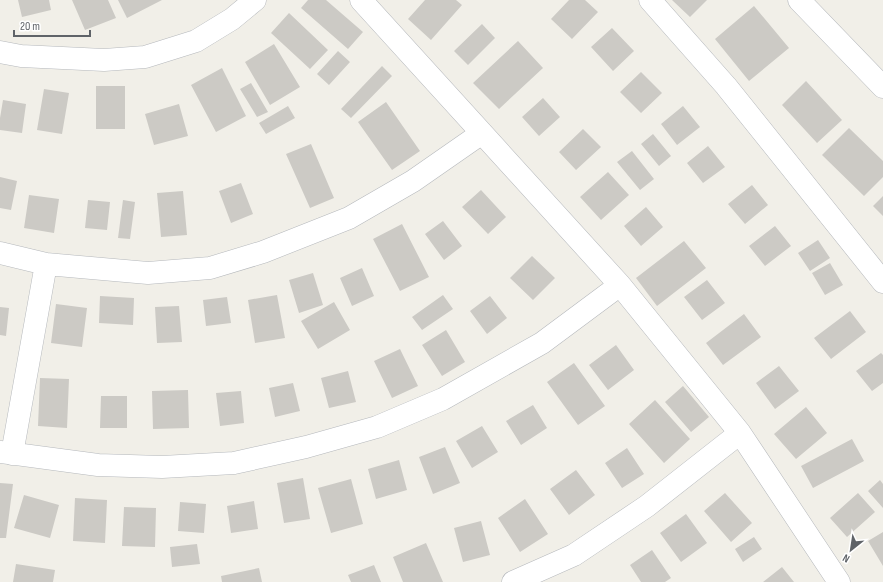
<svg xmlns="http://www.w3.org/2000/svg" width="883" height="582" font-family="'Sofia Sans Condensed',sans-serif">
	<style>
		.building { fill: #cccac5 }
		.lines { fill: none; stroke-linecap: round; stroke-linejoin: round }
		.minor-casing { stroke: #b5b8bc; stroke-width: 23 }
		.minor { stroke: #fff; stroke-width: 22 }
	</style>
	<rect width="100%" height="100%" fill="#f1efe8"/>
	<path class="building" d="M 18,0 L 49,0 L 51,10 L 22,17 Z
		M 72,0 L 108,0 L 116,18 L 85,30 Z
		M 118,0 L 162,0 L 127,18 Z
		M 308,0 L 326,0 L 363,32 L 348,49 L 301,8 Z
		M 425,0 L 456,0 L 462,5 L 431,40 L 408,19 Z
		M 569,0 L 585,0 L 598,12 L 572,39 L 551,19 Z
		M 672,0 L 707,0 L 690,17 Z
		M 754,6 L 789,48 L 749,81 L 715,39 Z
		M 289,13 L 328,50 L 310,69 L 271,33 Z
		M 482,24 L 495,38 L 468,65 L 454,51 Z
		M 612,28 L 634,51 L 613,71 L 591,47 Z
		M 518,41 L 543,68 L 499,109 L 473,83 Z
		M 274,44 L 300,87 L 270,105 L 245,62 Z
		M 338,51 L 350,62 L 329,85 L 317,74 Z
		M 382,66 L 392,76 L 351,118 L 341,109 Z
		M 222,68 L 246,116 L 216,132 L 191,85 Z
		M 641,72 L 662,93 L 641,113 L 620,92 Z
		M 806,81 L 842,120 L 817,143 L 782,105 Z
		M 251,83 L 268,112 L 257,117 L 240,89 Z
		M 96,86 L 125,86 L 125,129 L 96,129 Z
		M 44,89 L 69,93 L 62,134 L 37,130 Z
		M 543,98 L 560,117 L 539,136 L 522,117 Z
		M 3,100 L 26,104 L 22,133 L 0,130 L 0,118 Z
		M 386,102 L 420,151 L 392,170 L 358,122 Z
		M 179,104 L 188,136 L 154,145 L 145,114 Z
		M 288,106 L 295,118 L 266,134 L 259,123 Z
		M 683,106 L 700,127 L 677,145 L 661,124 Z
		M 849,128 L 883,161 L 883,177 L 864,196 L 822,155 Z
		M 583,129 L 601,147 L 576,170 L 559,152 Z
		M 653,134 L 671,156 L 659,166 L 641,144 Z
		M 311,144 L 334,198 L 310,208 L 286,154 Z
		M 708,146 L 725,167 L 703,183 L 687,163 Z
		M 632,151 L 654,179 L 640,190 L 617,162 Z
		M 608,172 L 629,195 L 601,220 L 580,197 Z
		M 0,177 L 17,181 L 11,210 L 0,208 Z
		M 241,183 L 253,214 L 231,223 L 219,191 Z
		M 752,185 L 768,205 L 745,224 L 728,204 Z
		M 481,190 L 506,217 L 488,234 L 462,207 Z
		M 183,191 L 187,235 L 161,237 L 157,193 Z
		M 29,195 L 59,199 L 54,233 L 24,228 Z
		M 883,196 L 883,216 L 873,206 Z
		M 88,200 L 110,202 L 107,230 L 85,228 Z
		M 123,200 L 135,202 L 130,239 L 118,238 Z
		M 646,207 L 663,227 L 641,246 L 624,226 Z
		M 443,221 L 462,246 L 444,260 L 425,234 Z
		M 402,224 L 429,277 L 400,291 L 373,239 Z
		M 775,226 L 791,246 L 765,266 L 749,246 Z
		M 818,240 L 830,258 L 810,271 L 798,253 Z
		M 684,241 L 706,268 L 657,306 L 636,278 Z
		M 532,256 L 555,278 L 533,300 L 510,278 Z
		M 830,263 L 843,285 L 825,295 L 812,273 Z
		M 362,268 L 374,296 L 352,306 L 340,278 Z
		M 313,273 L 323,305 L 299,313 L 289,280 Z
		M 707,280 L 725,303 L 702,320 L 684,297 Z
		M 277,295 L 285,338 L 255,343 L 248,300 Z
		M 443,295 L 453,309 L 422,330 L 412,317 Z
		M 100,296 L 134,298 L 133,325 L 99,323 Z
		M 490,296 L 507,318 L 487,334 L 470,311 Z
		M 227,297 L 231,323 L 206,326 L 203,300 Z
		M 334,302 L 350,330 L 318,349 L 301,321 Z
		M 56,304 L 87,308 L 82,347 L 51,343 Z
		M 179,306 L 182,342 L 157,343 L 155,307 Z
		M 0,307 L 9,308 L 6,336 L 0,335 Z
		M 850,311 L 866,332 L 831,359 L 814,338 Z
		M 744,314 L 761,337 L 723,365 L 706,343 Z
		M 446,330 L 465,362 L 442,376 L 422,345 Z
		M 616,345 L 634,370 L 608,390 L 589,365 Z
		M 400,349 L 418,386 L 392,398 L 374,361 Z
		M 881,353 L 883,355 L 883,383 L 872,391 L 856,371 Z
		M 574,363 L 605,406 L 578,425 L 547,382 Z
		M 779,366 L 799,391 L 775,409 L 756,383 Z
		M 348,371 L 356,402 L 329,408 L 321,378 Z
		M 40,378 L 69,379 L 67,428 L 38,426 Z
		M 293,383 L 300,411 L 275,417 L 269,388 Z
		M 683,386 L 709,417 L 691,432 L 665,402 Z
		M 188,390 L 189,428 L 153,429 L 152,391 Z
		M 241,391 L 244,423 L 220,426 L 216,393 Z
		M 101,396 L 127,396 L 127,428 L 100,428 Z
		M 655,400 L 690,439 L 664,463 L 629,424 Z
		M 533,405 L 547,428 L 521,445 L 506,421 Z
		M 806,407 L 827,433 L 796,459 L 774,434 Z
		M 482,426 L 498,452 L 472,468 L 456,441 Z
		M 852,439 L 864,461 L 813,488 L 801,466 Z
		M 445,447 L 460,483 L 433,494 L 419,457 Z
		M 627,448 L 644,474 L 622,488 L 605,463 Z
		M 399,460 L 407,490 L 376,499 L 368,469 Z
		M 576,470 L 595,495 L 569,515 L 550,489 Z
		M 303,478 L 310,519 L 284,523 L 277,483 Z
		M 351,479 L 363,524 L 331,533 L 318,488 Z
		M 880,480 L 883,484 L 883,508 L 868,491 Z
		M 0,483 L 13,484 L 6,538 L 0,538 Z
		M 725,493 L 752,523 L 731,542 L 704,511 Z
		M 858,493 L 875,512 L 847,537 L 830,518 Z
		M 24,495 L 59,505 L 50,538 L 14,528 Z
		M 75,498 L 107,500 L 105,543 L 73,541 Z
		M 525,499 L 548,534 L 520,552 L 498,518 Z
		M 254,501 L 258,529 L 231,533 L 227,506 Z
		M 180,502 L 206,504 L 204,533 L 178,531 Z
		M 124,507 L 156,508 L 155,547 L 122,546 Z
		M 686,514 L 707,543 L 681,562 L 660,533 Z
		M 481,521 L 490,555 L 463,562 L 454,528 Z
		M 883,532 L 883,566 L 868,541 Z
		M 754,537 L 762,549 L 743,562 L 735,549 Z
		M 426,543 L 443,582 L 403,582 L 393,557 Z
		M 197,544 L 200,564 L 172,567 L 170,547 Z
		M 652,550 L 671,578 L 665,582 L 641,582 L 630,565 Z
		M 16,564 L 55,570 L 53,582 L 13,582 Z
		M 374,565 L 381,582 L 351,582 L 348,575 Z
		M 782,567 L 794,582 L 763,582 Z
		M 259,568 L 262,582 L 222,582 L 221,576 Z"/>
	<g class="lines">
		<defs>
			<path id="minor" d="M 361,0 L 620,285 L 740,433 L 839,582
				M 650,0 L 726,86 L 883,282
				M 799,0 L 883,87
				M 0,52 L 21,56 L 104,60 L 145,57 L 196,41 L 232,19 L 255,0
				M 0,253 L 46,264 L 148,273 L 210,268 L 263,252 L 349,218 L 413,181 L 482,133
				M 0,452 L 98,465 L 162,467 L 234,463 L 306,447 L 377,427 L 443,399 L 542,343 L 620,285
				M 12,454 L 46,264
				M 513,582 L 574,555 L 647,506 L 740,433"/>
		</defs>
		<use href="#minor" class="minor-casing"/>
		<use href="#minor" class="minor"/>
	</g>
	<g transform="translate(851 550) rotate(210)" stroke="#ffffff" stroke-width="3" paint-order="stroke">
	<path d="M0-3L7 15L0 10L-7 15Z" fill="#5f6368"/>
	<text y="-6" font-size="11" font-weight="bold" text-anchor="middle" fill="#5f6368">N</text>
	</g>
	<path d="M14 30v6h76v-6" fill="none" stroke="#5f6368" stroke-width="2"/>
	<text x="20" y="30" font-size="12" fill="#5f6368" stroke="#ffffff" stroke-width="3" paint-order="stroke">20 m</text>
</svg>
